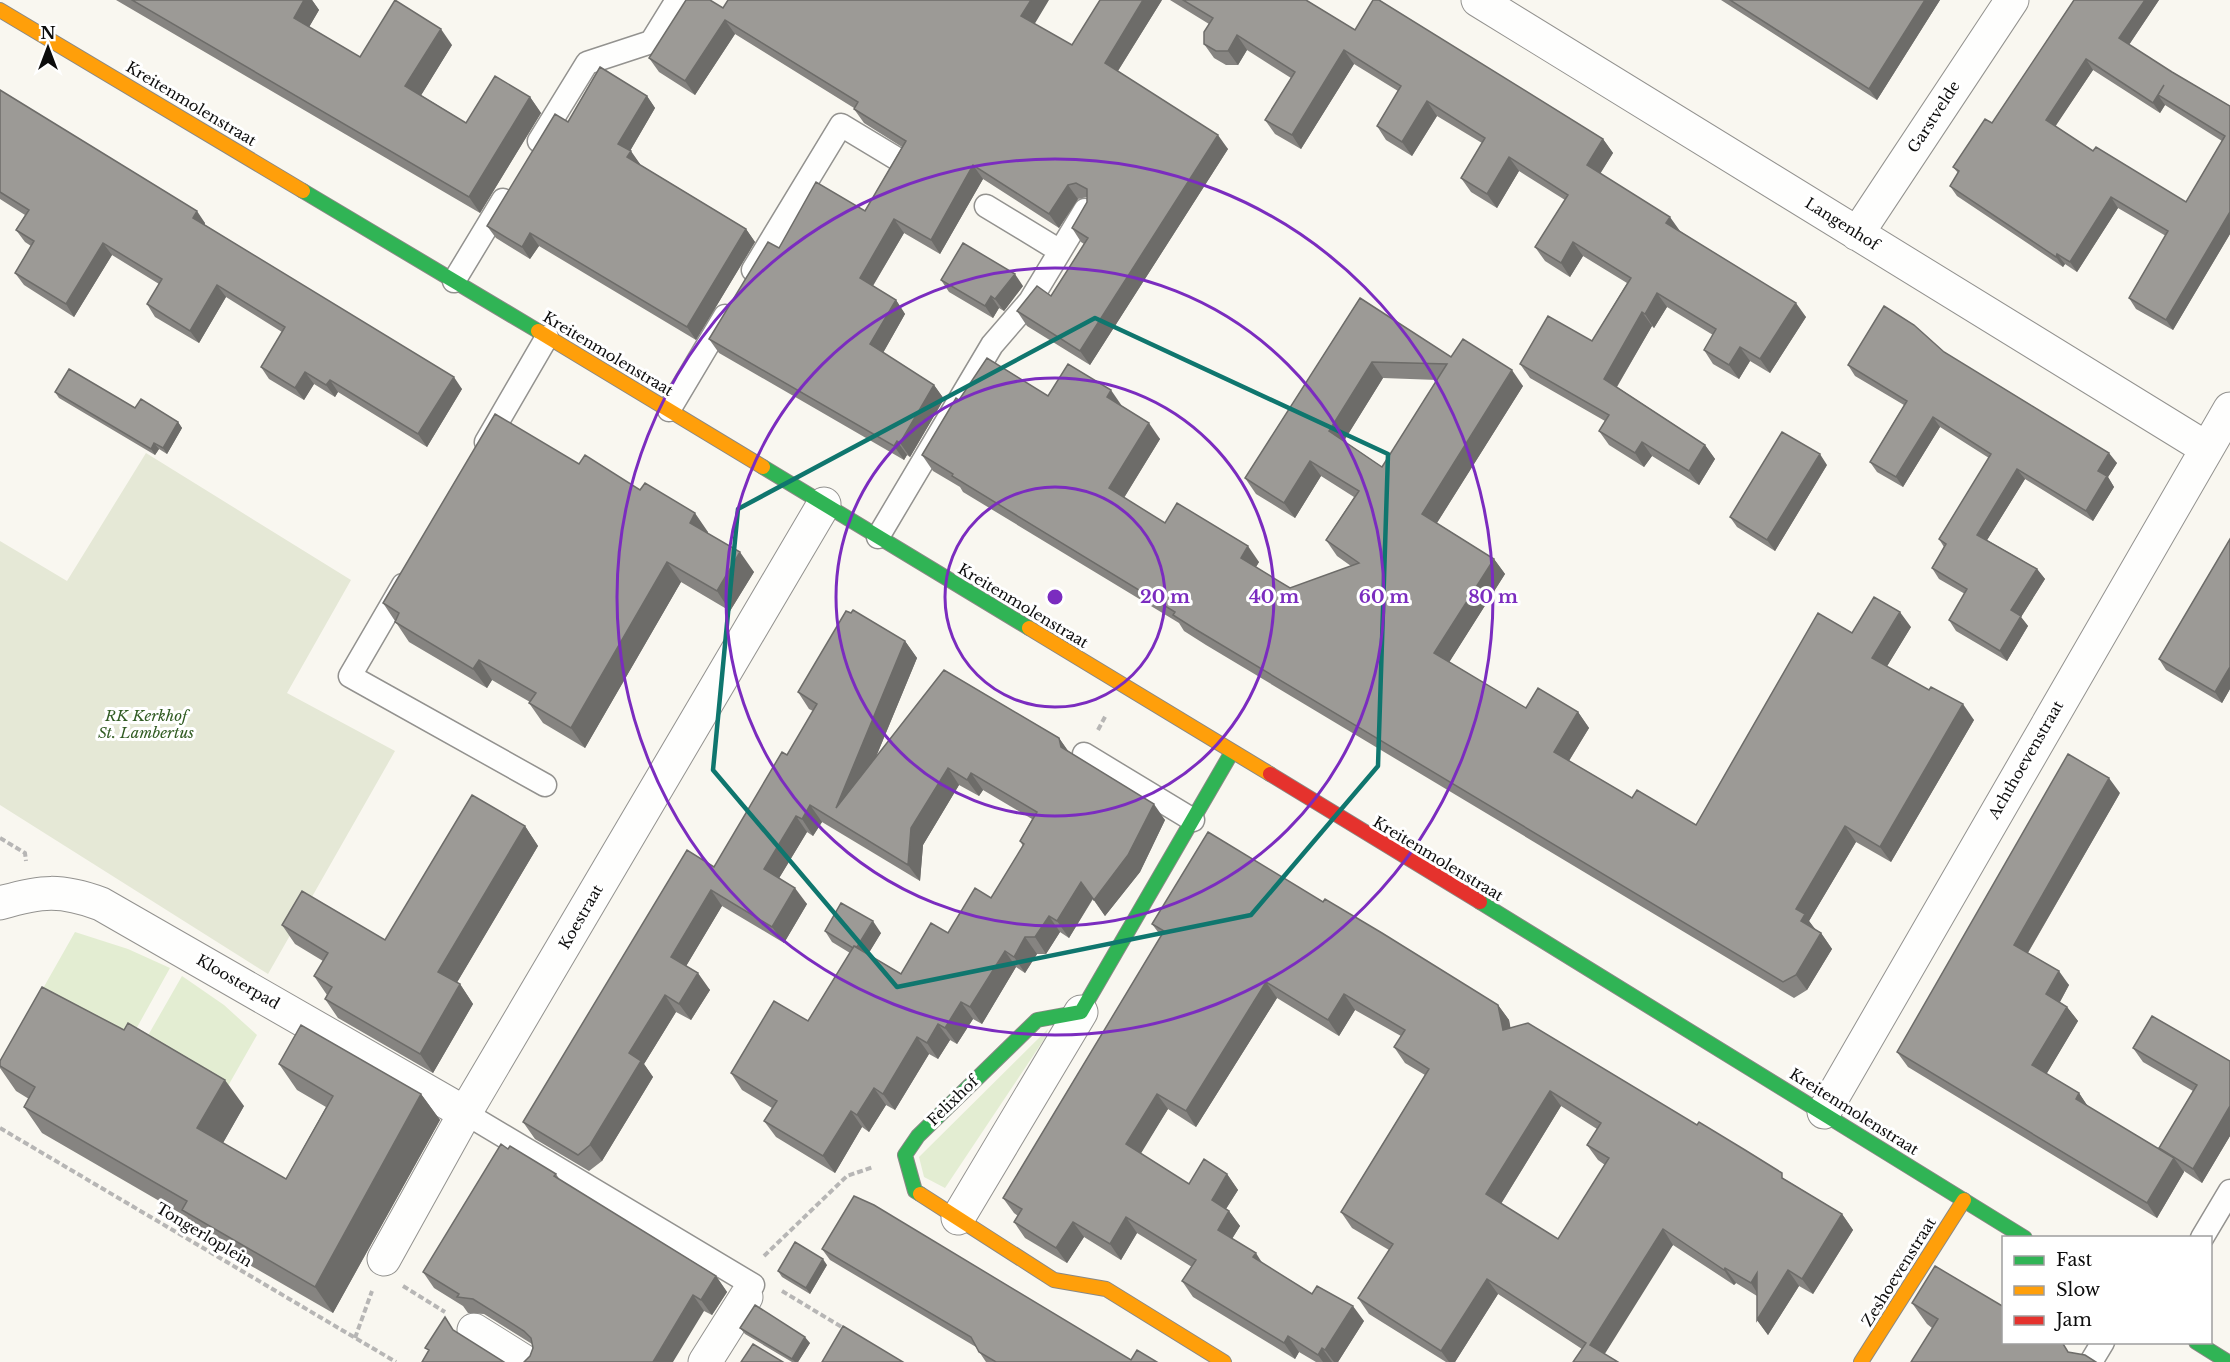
<svg xmlns="http://www.w3.org/2000/svg" width="2230" height="1362" font-family="'Libre Baskerville',serif">
	<style>
		.green { fill: #e3edd2 }
		.cemetery { fill: #e5e8d6 }
		.lines { fill: none; stroke-linecap: round; stroke-linejoin: round }
		.lane-casing { stroke: #93928f; stroke-width: 25 }
		.street-casing { stroke: #93928f; stroke-width: 35 }
		.fast-casing { stroke: #898885; stroke-width: 16 }
		.slow-casing { stroke: #898885; stroke-width: 16 }
		.jam-casing { stroke: #898885; stroke-width: 16 }
		.path { stroke: #b7b6b5; stroke-width: 4; stroke-dasharray: 6 3; stroke-linecap: butt }
		.lane { stroke: #fefefd; stroke-width: 22 }
		.street { stroke: #fefefd; stroke-width: 33 }
		.fast { stroke: #30b455; stroke-width: 14 }
		.slow { stroke: #ff9f0a; stroke-width: 14 }
		.jam { stroke: #e5322d; stroke-width: 14 }
		.wall { fill: #868481; fill-rule: evenodd }
		.shaded-wall { fill: #6d6c69 }
		.building { fill: #9c9a96; stroke: #6d6c69; stroke-width: 1.5; fill-rule: evenodd }
		.marked { fill: none; stroke: #0f766e; stroke-width: 4.5; stroke-linejoin: round }
		.ring { fill: none; stroke: #7b2cbf; stroke-width: 3 }
		.labels { text-anchor: middle; stroke-width: 6; stroke-linejoin: round; paint-order: stroke }
		.street-label { font-size: 15px; fill: #0c0c0c; stroke: #fff }
		.park-label { font-size: 15px; font-style: italic; fill: #315c23; stroke: #fff }
		.centre { fill: #7b2cbf; stroke: #fff; stroke-width: 3 }
		.ring-label { font-size: 18px; text-anchor: middle; font-weight: bold; fill: #7b2cbf; stroke: #fff; stroke-width: 6; stroke-linejoin: round; paint-order: stroke }
	</style>
	<rect width="100%" height="100%" fill="#f9f7f0"/>
	<path class="green" d="M 75,932 L 128,949 L 170,968 L 130,1040 L 37,999 Z
		M 182,976 L 224,1005 L 257,1035 L 224,1093 L 142,1046 Z
		M 1048,1029 L 1045,1038 L 945,1188 L 924,1177 L 919,1157 Z"/>
	<path class="cemetery" d="M 146,453 L 351,580 L 287,693 L 395,751 L 268,974 L 0,805 L 0,541 L 67,581 Z"/>
	<g class="lines">
		<defs>
			<path id="lane" d="M 539,141 L 587,63 L 651,42 L 677,0
				M 986,206 L 1060,251
				M 753,270 L 841,125 L 899,160
				M 454,281 L 503,200
				M 669,410 L 725,316
				M 486,442 L 547,337
				M 878,537 L 992,345 L 1030,301 L 1085,210
				M 403,585 L 350,676 L 545,785
				M 1084,754 L 1193,820
				M 465,1113 L 753,1285
				M 2202,1238 L 2230,1191
				M 2091,1362 L 2103,1342"/>
			<path id="street" d="M 1478,0 L 2206,448
				M 1857,234 L 2012,0
				M 0,903 C 42,891 60,889 101,904 L 465,1113
				M 1824,1112 L 2230,409
				M 958,1218 L 1081,1012
				M 384,1259 L 465,1113 L 824,504
				M 474,1330 L 525,1362
				M 705,1362 L 746,1297"/>
			<path id="fast" d="M 303,191 L 538,331
				M 763,467 L 1029,628
				M 1480,902 L 2025,1238
				M 920,1194 L 915,1191 L 905,1155 L 918,1136 L 1037,1020 L 1081,1012 L 1232,752
				M 2196,1342 L 2228,1362"/>
			<path id="slow" d="M 0,10 L 303,191
				M 538,331 L 763,467
				M 1029,628 L 1270,774
				M 920,1194 L 1054,1280 L 1106,1289 L 1224,1362
				M 1861,1362 L 1964,1200"/>
			<path id="jam" d="M 1270,774 L 1480,902"/>
		</defs>
		<use href="#lane" class="lane-casing"/>
		<use href="#street" class="street-casing"/>
		<use href="#fast" class="fast-casing"/>
		<use href="#slow" class="slow-casing"/>
		<use href="#jam" class="jam-casing"/>
		<path class="path" d="M 1098,730 L 1106,715
			M 0,838 L 25,853 L 26,861
			M 0,1128 L 396,1362
			M 764,1256 L 847,1176 L 873,1167
			M 403,1286 L 445,1312
			M 782,1291 L 845,1329
			M 355,1338 L 372,1291"/>
		<use href="#lane" class="lane"/>
		<use href="#street" class="street"/>
		<use href="#fast" class="fast"/>
		<use href="#slow" class="slow"/>
		<use href="#jam" class="jam"/>
	</g>
	<path class="wall" d="M 116,0 L 312,0 L 319,10 L 309,27 L 360,57 L 452,45 L 421,95 L 466,123 L 530,97 L 541,113 L 480,213 Z
		M 1162,0 L 1118,71 L 1228,149 L 1090,365 L 1027,326 L 1017,311 L 1051,296 L 1084,244 L 1081,242 L 1072,228 L 1087,202 L 1087,197 L 1078,199 L 1059,228 L 983,179 L 940,254 L 904,233 L 873,286 L 896,300 L 905,314 L 883,353 L 934,385 L 944,399 L 910,457 L 907,455 L 904,460 L 719,353 L 709,339 L 779,248 L 865,211 L 902,147 L 864,123 L 854,109 L 854,108 L 735,34 L 695,95 L 659,72 L 649,58 L 723,8 L 1034,24 L 1072,45 Z
		M 1170,0 L 1306,0 L 1355,30 L 1603,139 L 1613,153 L 1600,173 L 1680,231 L 1806,317 L 1770,373 L 1750,361 L 1739,379 L 1713,364 L 1704,350 L 1713,335 L 1667,307 L 1654,328 L 1652,326 L 1617,387 L 1705,445 L 1715,459 L 1699,485 L 1652,456 L 1644,467 L 1609,445 L 1599,431 L 1605,421 L 1530,378 L 1520,364 L 1592,341 L 1627,283 L 1583,256 L 1570,277 L 1545,261 L 1535,247 L 1565,200 L 1519,171 L 1497,208 L 1471,192 L 1461,178 L 1482,143 L 1437,116 L 1412,156 L 1386,140 L 1377,126 L 1398,91 L 1354,64 L 1301,149 L 1275,134 L 1265,120 L 1291,78 L 1247,50 L 1238,65 L 1226,65 L 1214,58 L 1204,44 L 1209,24 Z
		M 1721,0 L 1940,0 L 1877,100 Z
		M 2074,0 L 2159,0 L 2129,45 L 2172,72 L 2230,106 L 2230,234 L 2173,330 L 2136,309 L 2129,298 L 2166,236 L 2118,208 L 2077,272 L 2065,264 L 2063,267 L 1957,196 L 1950,186 L 1958,173 L 1953,167 L 1992,123 ZM 2093,70 L 2160,113 L 2165,105 L 2222,141 L 2186,202 L 2093,151 L 2055,126 Z
		M 0,90 L 205,223 L 205,225 L 462,389 L 427,447 L 338,392 L 335,397 L 314,384 L 304,400 L 269,379 L 261,367 L 282,332 L 226,297 L 199,343 L 155,317 L 147,304 L 159,284 L 112,255 L 74,317 L 24,285 L 15,273 L 31,246 L 25,242 L 16,230 L 25,215 L 0,199 Z
		M 647,96 L 655,108 L 630,151 L 640,164 L 639,164 L 746,229 L 755,242 L 696,340 L 539,246 L 530,259 L 496,238 L 487,226 L 568,122 Z
		M 941,280 L 1023,286 L 1004,311 L 999,308 L 993,318 L 949,292 Z
		M 1360,298 L 1451,357 L 1523,386 L 1437,523 L 1494,559 L 1505,574 L 1449,662 L 1526,708 L 1578,712 L 1589,728 L 1569,761 L 1632,798 L 1696,825 L 1852,633 L 1911,627 L 1887,666 L 1974,720 L 1891,862 L 1856,842 L 1809,921 L 1815,930 L 1821,933 L 1832,949 L 1807,990 L 1794,998 L 1206,645 L 1184,631 L 1179,623 L 963,492 L 960,487 L 933,471 L 922,455 L 959,400 L 1048,396 L 1122,406 L 1160,439 L 1124,498 L 1165,523 L 1259,562 L 1256,567 L 1290,588 L 1351,566 L 1337,556 L 1326,540 L 1354,497 L 1321,476 L 1295,518 L 1256,494 L 1245,478 ZM 1383,378 L 1437,380 L 1382,467 L 1344,441 Z
		M 1944,352 L 2117,463 L 2108,477 L 2114,487 L 2093,521 L 2025,479 L 1987,540 L 2037,569 L 2045,579 L 2021,617 L 2028,626 L 2007,661 L 1956,631 L 1949,620 L 1965,594 L 1939,579 L 1932,568 L 1944,547 L 1939,539 L 1989,458 L 1940,427 L 1903,487 L 1877,472 L 1870,462 L 1904,405 L 1855,376 L 1848,365 Z
		M 55,392 L 135,408 L 178,422 L 182,428 L 167,454 L 159,449 L 155,455 L 59,398 Z
		M 579,464 L 708,532 L 708,534 L 754,572 L 730,611 L 681,582 L 585,748 L 543,723 L 529,703 L 530,702 L 492,680 L 487,688 L 409,642 L 383,603 Z
		M 1827,465 L 1775,551 L 1737,527 L 1730,517 Z
		M 2230,539 L 2230,689 L 2222,703 L 2166,670 L 2159,659 Z
		M 905,641 L 917,658 L 876,757 L 1059,738 L 1068,751 L 1165,820 L 1140,872 L 1105,916 L 1093,899 L 1069,938 L 1060,932 L 1046,954 L 1037,954 L 1025,973 L 1016,967 L 982,1024 L 973,1019 L 957,1044 L 950,1040 L 938,1059 L 929,1054 L 895,1110 L 886,1105 L 869,1132 L 862,1127 L 835,1173 L 776,1137 L 764,1121 L 772,1108 L 742,1090 L 731,1073 L 808,1021 L 850,953 L 832,942 L 825,931 L 881,933 L 868,954 L 901,974 L 948,933 L 991,898 L 1023,846 L 1020,841 L 1032,819 L 983,790 L 979,796 L 959,785 L 923,845 L 920,881 L 822,822 L 813,836 L 807,832 L 779,878 L 807,904 L 784,943 L 722,906 L 686,966 L 710,990 L 691,1020 L 676,1012 L 644,1064 L 653,1077 L 602,1161 L 589,1171 L 535,1139 L 523,1122 L 714,867 L 787,755 L 813,711 L 809,709 L 798,692 Z
		M 2120,793 L 2028,953 L 2069,985 L 2060,1002 L 2067,1007 L 2078,1021 L 2046,1074 L 2079,1093 L 2088,1107 L 2159,1149 L 2193,1091 L 2143,1062 L 2133,1048 L 2230,1061 L 2230,1136 L 2202,1183 L 2184,1171 L 2184,1172 L 2157,1218 L 1908,1067 L 1897,1052 Z
		M 525,826 L 538,846 L 457,982 L 460,984 L 473,1004 L 433,1073 L 338,1018 L 325,999 L 327,995 L 314,976 L 323,961 L 295,944 L 282,925 L 385,940 Z
		M 1323,902 L 1498,1005 L 1509,1020 L 1510,1028 L 1786,1180 L 1842,1214 L 1853,1230 L 1813,1294 L 1799,1286 L 1768,1335 L 1757,1320 L 1757,1296 L 1736,1283 L 1734,1285 L 1673,1245 L 1582,1349 L 1498,1294 L 1455,1362 L 1446,1362 L 1369,1314 L 1358,1298 L 1389,1250 L 1352,1228 L 1341,1212 L 1425,1075 L 1405,1063 L 1394,1047 L 1401,1036 L 1355,1010 L 1339,1036 L 1277,998 L 1196,1127 L 1168,1109 L 1140,1153 L 1189,1184 L 1227,1174 L 1238,1190 L 1226,1209 L 1229,1211 L 1240,1226 L 1232,1239 L 1262,1263 L 1312,1294 L 1364,1321 L 1338,1362 L 1316,1362 L 1299,1352 L 1295,1359 L 1193,1297 L 1182,1281 L 1192,1267 L 1137,1233 L 1121,1260 L 1084,1237 L 1067,1263 L 1025,1238 L 1014,1222 L 1018,1216 L 1014,1213 L 1003,1198 L 1161,936 L 1152,924 ZM 1561,1106 L 1597,1129 L 1587,1145 L 1598,1160 L 1605,1165 L 1558,1239 L 1501,1204 Z
		M 0,1061 L 244,1106 L 223,1143 L 286,1179 L 326,1107 L 297,1090 L 279,1064 L 421,1094 L 440,1120 L 333,1313 L 201,1237 L 187,1217 L 42,1133 L 24,1107 L 29,1099 L 16,1091 L 0,1068 Z
		M 556,1174 L 560,1180 L 716,1276 L 727,1292 L 712,1315 L 704,1311 L 530,1356 L 533,1348 L 532,1344 L 484,1314 L 468,1313 L 463,1306 L 434,1288 L 423,1272 Z
		M 822,1249 L 1131,1360 L 1157,1362 L 986,1362 L 976,1347 L 830,1260 Z
		M 827,1265 L 810,1294 L 782,1277 L 778,1271 Z
		M 1912,1303 L 2069,1352 L 1932,1328 L 1927,1324 Z
		M 740,1328 L 810,1343 L 798,1362 L 792,1362 L 745,1334 Z"/>
	<path class="shaded-wall" d="M 304,0 L 312,0 L 319,10 L 305,34 L 294,18 Z
		M 1031,0 L 1049,0 L 1031,30 L 1021,16 Z
		M 1143,0 L 1162,0 L 1114,77 L 1105,63 Z
		M 1925,0 L 1940,0 L 1877,100 L 1869,89 Z
		M 2145,0 L 2159,0 L 2126,49 L 2119,38 Z
		M 725,20 L 735,34 L 695,95 L 685,81 Z
		M 441,29 L 452,45 L 417,102 L 405,86 Z
		M 1237,35 L 1247,50 L 1238,65 L 1228,51 Z
		M 1344,50 L 1354,64 L 1301,149 L 1292,135 Z
		M 2086,59 L 2093,70 L 2053,130 L 2046,120 Z
		M 2158,95 L 2165,105 L 2160,113 L 2153,103 Z
		M 647,96 L 655,108 L 627,156 L 618,144 Z
		M 530,97 L 541,113 L 480,213 L 469,197 Z
		M 1427,101 L 1437,116 L 1412,156 L 1402,142 Z
		M 1218,135 L 1228,149 L 1090,365 L 1080,351 Z
		M 1603,139 L 1613,153 L 1597,179 L 1587,165 Z
		M 631,151 L 640,164 L 636,170 L 627,157 Z
		M 1509,157 L 1519,171 L 1497,208 L 1487,194 Z
		M 973,165 L 983,179 L 940,254 L 931,240 Z
		M 1068,185 L 1078,199 L 1059,228 L 1049,214 Z
		M 2111,197 L 2118,208 L 2077,272 L 2070,262 Z
		M 197,211 L 205,223 L 201,230 L 193,218 Z
		M 2230,212 L 2230,234 L 2173,330 L 2166,320 Z
		M 1670,217 L 1680,231 L 1666,223 Z
		M 894,219 L 904,233 L 869,292 L 860,278 Z
		M 746,229 L 755,242 L 696,340 L 687,327 Z
		M 530,233 L 539,246 L 530,259 L 522,247 Z
		M 1573,242 L 1583,256 L 1570,277 L 1561,263 Z
		M 103,243 L 112,255 L 74,317 L 66,304 Z
		M 2057,254 L 2065,264 L 2063,267 L 2056,257 Z
		M 1015,274 L 1023,286 L 1004,311 L 995,299 Z
		M 217,285 L 226,297 L 199,343 L 190,331 Z
		M 1657,293 L 1667,307 L 1654,328 L 1645,314 Z
		M 991,296 L 999,308 L 993,318 L 985,306 Z
		M 896,300 L 905,314 L 880,358 L 870,344 Z
		M 1796,303 L 1806,317 L 1770,373 L 1760,359 Z
		M 1642,312 L 1652,326 L 1613,393 L 1604,379 Z
		M 1740,347 L 1750,361 L 1739,379 L 1729,365 Z
		M 1372,362 L 1383,378 L 1340,447 L 1329,431 Z
		M 1512,370 L 1523,386 L 1433,529 L 1422,514 Z
		M 305,372 L 314,384 L 304,400 L 295,388 Z
		M 454,377 L 462,389 L 427,447 L 418,434 Z
		M 330,380 L 338,392 L 335,397 L 326,385 Z
		M 934,385 L 944,399 L 910,457 L 900,443 Z
		M 1111,390 L 1122,406 L 1107,397 Z
		M 1933,417 L 1940,427 L 1903,487 L 1896,477 Z
		M 178,422 L 182,428 L 167,454 L 163,448 Z
		M 1149,423 L 1160,439 L 1120,504 L 1109,488 Z
		M 897,441 L 907,455 L 904,460 L 894,446 Z
		M 1642,442 L 1652,456 L 1644,467 L 1635,453 Z
		M 154,443 L 159,449 L 155,455 L 151,449 Z
		M 1705,445 L 1715,459 L 1699,485 L 1689,471 Z
		M 2109,453 L 2117,463 L 2108,477 L 2114,487 L 2093,521 L 2086,511 L 2098,471 Z
		M 1820,454 L 1827,465 L 1775,551 L 1767,540 Z
		M 1310,461 L 1321,476 L 1295,518 L 1284,503 Z
		M 2017,469 L 2025,479 L 1984,545 L 1977,535 Z
		M 695,513 L 708,532 L 704,543 L 690,523 Z
		M 1248,546 L 1259,562 L 1252,573 L 1241,558 Z
		M 740,552 L 754,572 L 730,611 L 717,591 Z
		M 1494,559 L 1505,574 L 1445,669 L 1434,653 Z
		M 667,562 L 681,582 L 585,748 L 571,728 Z
		M 2037,569 L 2045,579 L 2021,617 L 2028,626 L 2007,661 L 2000,651 L 2011,610 Z
		M 1900,612 L 1911,627 L 1883,673 L 1872,658 Z
		M 905,641 L 917,658 L 848,824 L 836,808 Z
		M 479,660 L 492,680 L 487,688 L 473,669 Z
		M 2230,667 L 2230,689 L 2222,703 L 2215,692 Z
		M 1963,704 L 1974,720 L 1891,862 L 1880,847 Z
		M 1578,712 L 1589,728 L 1565,767 L 1554,752 Z
		M 1059,738 L 1071,755 L 1061,747 Z
		M 948,768 L 959,785 L 923,845 L 920,881 L 908,865 L 911,828 Z
		M 971,773 L 983,790 L 979,796 L 967,780 Z
		M 2109,778 L 2120,793 L 2024,959 L 2014,945 Z
		M 1154,804 L 1165,820 L 1140,872 L 1105,916 L 1094,900 Z
		M 810,805 L 822,822 L 813,836 L 802,819 Z
		M 796,816 L 807,832 L 775,885 L 764,869 Z
		M 525,826 L 538,846 L 452,991 L 438,972 Z
		M 1845,826 L 1856,842 L 1809,921 L 1816,930 L 1801,921 L 1796,909 Z
		M 1081,882 L 1093,898 L 1069,938 L 1057,921 Z
		M 795,888 L 807,904 L 784,943 L 772,927 Z
		M 711,890 L 722,906 L 682,973 L 671,957 Z
		M 1049,916 L 1060,932 L 1046,954 L 1035,937 Z
		M 873,921 L 881,933 L 864,961 L 856,950 Z
		M 1821,933 L 1832,949 L 1807,990 L 1796,975 Z
		M 1025,937 L 1037,954 L 1025,973 L 1014,957 Z
		M 1005,951 L 1016,967 L 982,1024 L 970,1007 Z
		M 2059,971 L 2069,985 L 2056,1009 L 2046,994 Z
		M 698,973 L 710,990 L 691,1020 L 679,1004 Z
		M 1266,982 L 1277,998 L 1196,1127 L 1186,1111 Z
		M 460,984 L 473,1004 L 433,1073 L 420,1054 Z
		M 1344,994 L 1355,1010 L 1339,1036 L 1328,1020 Z
		M 665,995 L 676,1012 L 644,1064 L 653,1077 L 602,1161 L 590,1145 L 629,1053 Z
		M 961,1002 L 973,1019 L 957,1044 L 945,1028 Z
		M 1498,1005 L 1509,1020 L 1514,1045 L 1503,1030 Z
		M 2067,1007 L 2078,1021 L 2043,1080 L 2032,1065 Z
		M 938,1024 L 950,1040 L 938,1059 L 927,1043 Z
		M 917,1037 L 929,1054 L 895,1110 L 883,1094 Z
		M 225,1080 L 244,1106 L 216,1155 L 197,1128 Z
		M 874,1088 L 886,1105 L 869,1132 L 857,1115 Z
		M 1550,1091 L 1561,1106 L 1497,1210 L 1486,1194 Z
		M 2079,1093 L 2089,1108 L 2076,1099 Z
		M 421,1094 L 440,1120 L 333,1313 L 315,1287 Z
		M 1157,1094 L 1168,1109 L 1137,1160 L 1126,1144 Z
		M 2230,1106 L 2230,1136 L 2202,1183 L 2193,1169 Z
		M 851,1111 L 862,1127 L 835,1173 L 823,1156 Z
		M 2174,1158 L 2184,1172 L 2157,1218 L 2147,1203 Z
		M 1227,1174 L 1238,1190 L 1222,1215 L 1212,1200 Z
		M 1229,1211 L 1240,1226 L 1228,1245 L 1218,1230 Z
		M 1842,1214 L 1853,1230 L 1813,1294 L 1802,1279 Z
		M 1126,1217 L 1137,1233 L 1121,1260 L 1110,1244 Z
		M 1073,1222 L 1084,1237 L 1067,1263 L 1056,1248 Z
		M 1663,1229 L 1673,1245 L 1601,1360 L 1590,1345 Z
		M 1256,1253 L 1266,1269 L 1253,1257 Z
		M 823,1259 L 827,1265 L 810,1294 L 806,1288 Z
		M 1725,1268 L 1736,1283 L 1734,1285 L 1724,1270 Z
		M 1788,1270 L 1799,1286 L 1768,1335 L 1757,1320 Z
		M 1757,1273 L 1761,1299 L 1751,1283 Z
		M 716,1276 L 727,1292 L 712,1315 L 701,1300 Z
		M 1487,1279 L 1498,1294 L 1455,1362 L 1449,1362 L 1441,1351 Z
		M 693,1295 L 704,1311 L 673,1362 L 653,1362 Z
		M 1353,1306 L 1364,1321 L 1338,1362 L 1334,1362 L 1325,1350 Z
		M 1288,1336 L 1299,1352 L 1295,1359 L 1284,1343 Z
		M 805,1337 L 810,1343 L 798,1362 L 795,1362 L 792,1359 Z
		M 1322,1348 L 1332,1362 L 1323,1362 L 1318,1355 Z"/>
	<path class="building" d="M 132,0 L 304,0 L 294,18 L 360,57 L 395,0 L 441,29 L 405,86 L 466,123 L 495,76 L 530,97 L 469,197 Z
		M 686,0 L 710,0 L 723,8 L 728,0 L 1031,0 L 1021,16 L 1072,45 L 1100,0 L 1143,0 L 1105,63 L 1218,135 L 1080,351 L 1017,311 L 1037,286 L 1051,296 L 1088,238 L 1072,228 L 1087,202 L 1087,189 L 1076,183 L 1068,185 L 1049,214 L 973,165 L 931,240 L 894,219 L 860,278 L 896,300 L 870,344 L 934,385 L 900,443 L 897,441 L 894,446 L 709,339 L 768,242 L 779,248 L 816,182 L 865,211 L 906,141 L 854,109 L 858,102 L 725,20 L 685,81 L 649,58 Z
		M 1183,0 L 1306,0 L 1355,30 L 1373,0 L 1379,0 L 1603,139 L 1587,165 L 1670,217 L 1666,223 L 1796,303 L 1760,359 L 1740,347 L 1729,365 L 1704,350 L 1716,329 L 1657,293 L 1645,314 L 1642,312 L 1604,379 L 1705,445 L 1689,471 L 1642,442 L 1635,453 L 1599,431 L 1609,415 L 1520,364 L 1548,316 L 1592,341 L 1631,278 L 1573,242 L 1561,263 L 1535,247 L 1568,195 L 1509,157 L 1487,194 L 1461,178 L 1485,138 L 1427,101 L 1402,142 L 1377,126 L 1401,86 L 1344,50 L 1292,135 L 1265,120 L 1295,72 L 1237,35 L 1228,51 L 1216,51 L 1204,44 L 1204,32 L 1213,18 Z
		M 1730,0 L 1925,0 L 1869,89 Z
		M 2074,0 L 2145,0 L 2119,38 L 2172,72 L 2230,106 L 2230,212 L 2166,320 L 2129,298 L 2168,231 L 2111,197 L 2070,262 L 2057,254 L 2056,257 L 1950,186 L 1959,171 L 1953,167 L 1985,119 L 1992,123 ZM 2086,59 L 2153,103 L 2164,85 L 2158,95 L 2225,136 L 2186,202 L 2096,147 L 2093,151 L 2046,120 Z
		M 600,67 L 647,96 L 618,144 L 631,151 L 627,157 L 746,229 L 687,327 L 530,233 L 522,247 L 487,226 L 555,114 L 568,122 Z
		M 0,90 L 197,211 L 193,218 L 454,377 L 418,434 L 330,380 L 326,385 L 305,372 L 295,388 L 261,367 L 285,327 L 217,285 L 190,331 L 147,304 L 162,279 L 103,243 L 66,304 L 15,273 L 34,241 L 16,230 L 29,210 L 0,192 Z
		M 963,243 L 1015,274 L 995,299 L 991,296 L 985,306 L 941,280 Z
		M 1360,298 L 1451,357 L 1463,339 L 1512,370 L 1422,514 L 1494,559 L 1434,653 L 1526,708 L 1538,688 L 1578,712 L 1554,752 L 1632,798 L 1637,790 L 1696,825 L 1818,613 L 1852,633 L 1874,597 L 1900,612 L 1872,658 L 1929,690 L 1931,687 L 1963,704 L 1880,847 L 1845,826 L 1796,909 L 1805,914 L 1801,921 L 1821,933 L 1796,975 L 1783,982 L 1195,629 L 1173,615 L 1175,612 L 952,476 L 953,474 L 922,455 L 956,398 L 959,400 L 987,358 L 1048,396 L 1068,364 L 1111,390 L 1107,397 L 1149,423 L 1109,488 L 1165,523 L 1177,503 L 1248,546 L 1241,558 L 1290,588 L 1359,563 L 1326,540 L 1359,491 L 1310,461 L 1284,503 L 1245,478 ZM 1372,362 L 1447,364 L 1382,467 L 1329,431 Z
		M 1884,306 L 1914,325 L 1944,352 L 2109,453 L 2098,471 L 2107,476 L 2086,511 L 2017,469 L 1977,535 L 2037,569 L 2011,610 L 2021,616 L 2000,651 L 1949,620 L 1967,589 L 1932,568 L 1946,544 L 1939,539 L 1991,454 L 1933,417 L 1896,477 L 1870,462 L 1907,401 L 1848,365 Z
		M 69,369 L 135,408 L 141,399 L 178,422 L 163,448 L 154,443 L 151,449 L 55,392 Z
		M 495,414 L 579,464 L 585,455 L 640,490 L 645,483 L 695,513 L 690,523 L 740,552 L 717,591 L 667,562 L 571,728 L 529,703 L 536,693 L 479,660 L 473,669 L 395,622 L 399,613 L 383,603 Z
		M 1782,432 L 1820,454 L 1767,540 L 1730,517 Z
		M 2230,539 L 2230,667 L 2215,692 L 2159,659 Z
		M 853,610 L 905,641 L 836,808 L 944,670 L 1059,738 L 1061,747 L 1154,804 L 1128,855 L 1094,900 L 1081,882 L 1057,921 L 1049,916 L 1035,937 L 1025,937 L 1014,957 L 1005,951 L 970,1007 L 961,1002 L 945,1028 L 938,1024 L 927,1043 L 917,1037 L 883,1094 L 874,1088 L 857,1115 L 851,1111 L 823,1156 L 764,1121 L 777,1101 L 731,1073 L 774,1001 L 808,1021 L 854,946 L 901,974 L 931,923 L 948,933 L 975,888 L 991,898 L 1024,844 L 1020,841 L 1037,812 L 971,773 L 967,780 L 948,768 L 911,828 L 908,865 L 810,805 L 802,819 L 796,816 L 764,869 L 795,888 L 772,927 L 711,890 L 671,957 L 698,973 L 679,1004 L 665,995 L 629,1053 L 641,1061 L 590,1145 L 578,1155 L 523,1122 L 687,850 L 714,867 L 782,752 L 787,755 L 817,704 L 798,692 L 846,611 L 851,613 Z
		M 2068,754 L 2109,778 L 2014,945 L 2059,971 L 2046,994 L 2067,1007 L 2032,1065 L 2079,1093 L 2076,1099 L 2174,1158 L 2147,1203 L 1897,1052 Z
		M 472,795 L 525,826 L 438,972 L 460,984 L 420,1054 L 325,999 L 332,987 L 314,976 L 328,953 L 282,925 L 302,891 L 385,940 Z
		M 1208,832 L 1323,902 L 1325,899 L 1382,933 L 1498,1005 L 1503,1030 L 1528,1023 L 1697,1125 L 1699,1122 L 1745,1150 L 1782,1173 L 1782,1178 L 1842,1214 L 1802,1279 L 1788,1270 L 1757,1320 L 1757,1273 L 1751,1283 L 1725,1268 L 1724,1270 L 1663,1229 L 1590,1345 L 1618,1362 L 1573,1362 L 1586,1343 L 1487,1279 L 1441,1351 L 1358,1298 L 1393,1244 L 1341,1212 L 1429,1069 L 1394,1047 L 1405,1030 L 1344,994 L 1328,1020 L 1266,982 L 1186,1111 L 1157,1094 L 1126,1144 L 1189,1184 L 1204,1159 L 1227,1174 L 1212,1200 L 1229,1211 L 1218,1230 L 1256,1253 L 1253,1257 L 1312,1294 L 1317,1286 L 1353,1306 L 1325,1350 L 1322,1348 L 1318,1355 L 1288,1336 L 1284,1343 L 1182,1281 L 1196,1260 L 1126,1217 L 1110,1244 L 1073,1222 L 1056,1248 L 1014,1222 L 1022,1209 L 1003,1198 L 1164,931 L 1152,924 ZM 1550,1091 L 1601,1123 L 1587,1145 L 1609,1158 L 1558,1239 L 1486,1194 Z
		M 841,903 L 873,921 L 857,947 L 854,946 L 853,948 L 825,931 Z
		M 42,987 L 124,1030 L 128,1023 L 225,1080 L 197,1128 L 286,1179 L 333,1096 L 279,1064 L 301,1025 L 421,1094 L 315,1287 L 182,1210 L 187,1201 L 24,1107 L 35,1087 L 0,1066 L 0,1061 Z
		M 2152,1016 L 2230,1061 L 2230,1106 L 2193,1169 L 2159,1148 L 2197,1085 L 2133,1048 Z
		M 501,1144 L 508,1149 L 510,1146 L 556,1174 L 554,1176 L 716,1276 L 701,1300 L 693,1295 L 653,1362 L 524,1362 L 530,1356 L 533,1348 L 531,1338 L 524,1331 L 473,1299 L 457,1297 L 459,1294 L 423,1272 Z
		M 854,1196 L 874,1205 L 1131,1360 L 1137,1350 L 1157,1362 L 996,1362 L 979,1352 L 971,1337 L 822,1249 Z
		M 795,1242 L 823,1259 L 806,1288 L 778,1271 Z
		M 1935,1266 L 2004,1307 L 2004,1342 L 2062,1342 L 2068,1352 L 2085,1355 L 2096,1362 L 1911,1362 L 1938,1319 L 1912,1303 Z
		M 755,1305 L 805,1337 L 792,1359 L 740,1328 Z
		M 445,1317 L 453,1330 L 504,1362 L 422,1362 L 429,1350 L 425,1348 Z
		M 843,1326 L 903,1362 L 822,1362 Z
		M 753,1344 L 783,1362 L 741,1362 Z"/>
	<path class="marked" d="M 1095,318 L 1388,454 L 1378,766 L 1251,915 L 897,987 L 713,770 L 738,509 Z"/>
	<g class="ring">
		<circle cx="1055" cy="597" r="110"/>
		<circle cx="1055" cy="597" r="219"/>
		<circle cx="1055" cy="597" r="329"/>
		<circle cx="1055" cy="597" r="438"/>
	</g>
	<g class="labels">
		<g class="street-label">
			<text transform="translate(191 104) rotate(31)" y="5">Kreitenmolenstraat</text>
			<text transform="translate(1934 117) rotate(-57)" y="5">Garstvelde</text>
			<text transform="translate(1842 224) rotate(32)" y="5">Langenhof</text>
			<text transform="translate(608 354) rotate(31)" y="5">Kreitenmolenstraat</text>
			<text transform="translate(1023 606) rotate(31)" y="5">Kreitenmolenstraat</text>
			<text transform="translate(2026 760) rotate(-60)" y="5">Achthoevenstraat</text>
			<text transform="translate(1438 859) rotate(31)" y="5">Kreitenmolenstraat</text>
			<text transform="translate(581 917) rotate(-60)" y="5">Koestraat</text>
			<text transform="translate(238 982) rotate(30)" y="5">Kloosterpad</text>
			<text transform="translate(953 1101) rotate(-44)" y="5">Felixhof</text>
			<text transform="translate(1854 1112) rotate(32)" y="5">Kreitenmolenstraat</text>
			<text transform="translate(204 1235) rotate(31)" y="5">Tongerloplein</text>
			<text transform="translate(1899 1272) rotate(-58)" y="5">Zeshoevenstraat</text>
		</g>
		<g class="park-label">
			<text x="146" y="721">RK Kerkhof<tspan x="146" dy="17">St. Lambertus</tspan></text>
		</g>
	</g>
	<circle cx="1055" cy="597" r="9" class="centre"/>
	<g class="ring-label">
		<text x="1165" y="603">20 m</text>
		<text x="1274" y="603">40 m</text>
		<text x="1384" y="603">60 m</text>
		<text x="1493" y="603">80 m</text>
	</g>
	<rect x="2002" y="1236" width="210" height="108" fill="#ffffff" stroke="#9e9e9e" stroke-width="1.5"/>
	<rect x="2014" y="1256" width="30" height="9" fill="#30b455" stroke="#9e9e9e" stroke-width="1.5"/>
	<text x="2056" y="1266" font-size="18" fill="#0c0c0c">Fast</text>
	<rect x="2014" y="1286" width="30" height="9" fill="#ff9f0a" stroke="#9e9e9e" stroke-width="1.5"/>
	<text x="2056" y="1296" font-size="18" fill="#0c0c0c">Slow</text>
	<rect x="2014" y="1316" width="30" height="9" fill="#e5322d" stroke="#9e9e9e" stroke-width="1.5"/>
	<text x="2056" y="1326" font-size="18" fill="#0c0c0c">Jam</text>
	<g transform="translate(48 48)" stroke="#ffffff" stroke-width="4.5" paint-order="stroke">
	<path d="M0-4.5L10 22L0 15L-10 22Z" fill="#0c0c0c"/>
	<text y="-9" font-size="16" font-weight="bold" text-anchor="middle" fill="#0c0c0c">N</text>
	</g>
</svg>
